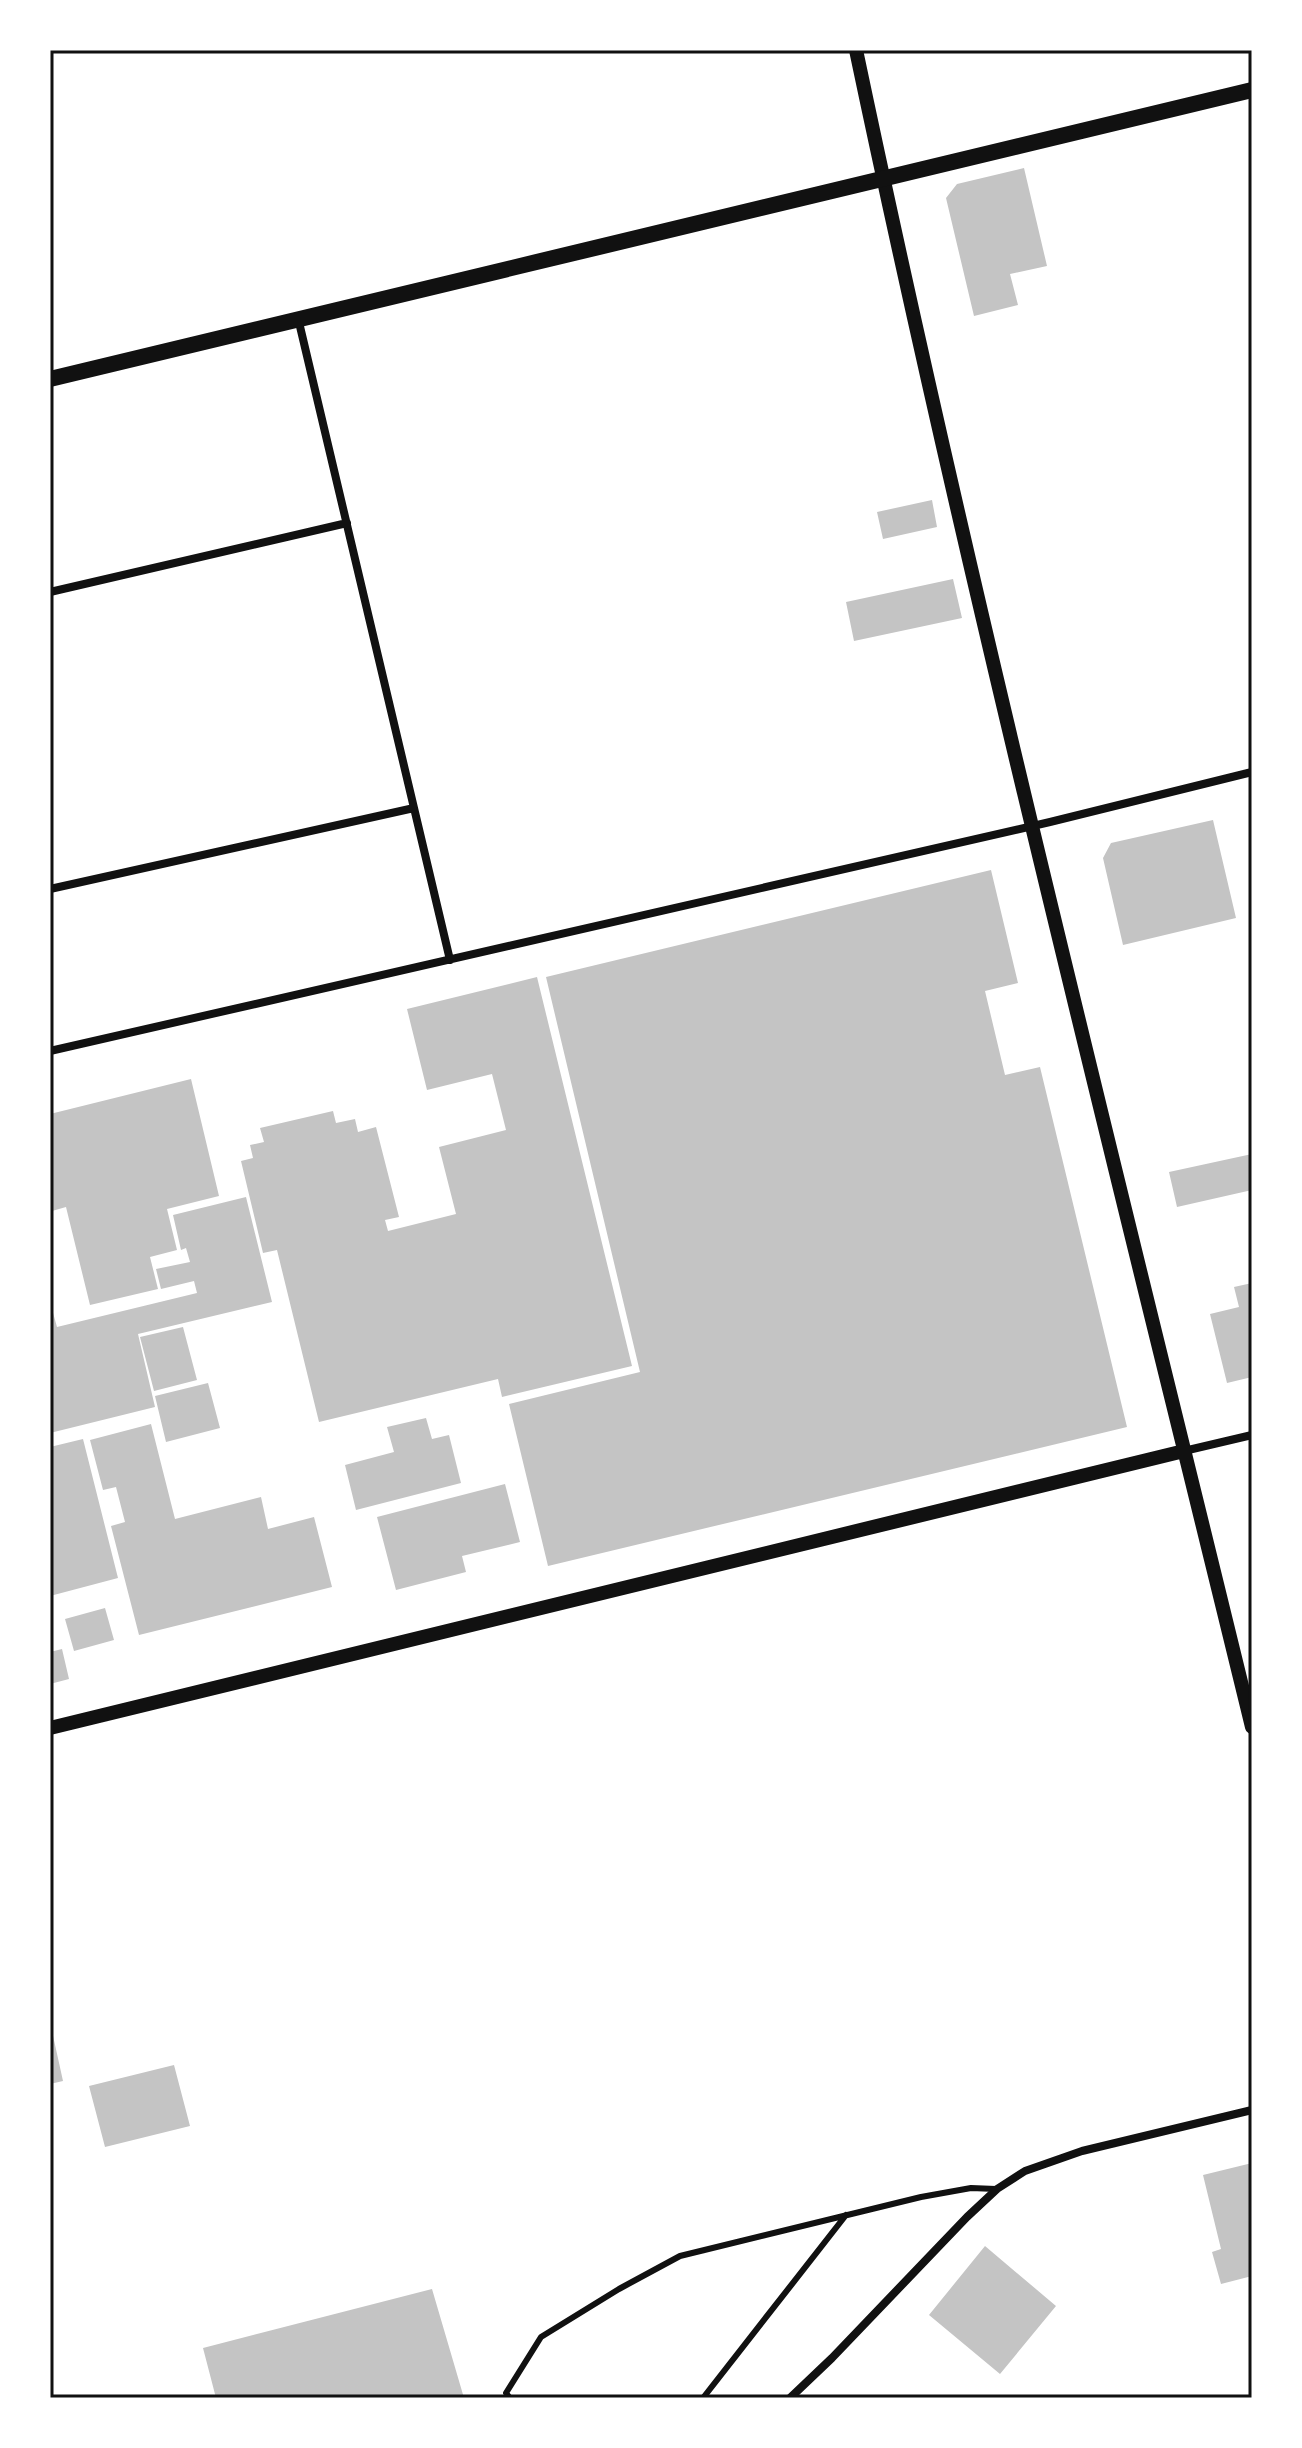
<svg xmlns="http://www.w3.org/2000/svg" width="1302" height="2448" font-family="Arial,sans-serif">
	<style>
		.building { fill: #c4c4c4 }
		.lines { fill: none; stroke-linecap: round; stroke-linejoin: round }
		.service { stroke: #111; stroke-width: 6 }
		.minor { stroke: #111; stroke-width: 8 }
		.tertiary { stroke: #111; stroke-width: 14 }
		.secondary { stroke: #111; stroke-width: 16 }
		.neatline { fill: none; stroke: #111; stroke-width: 3 }
	</style>
	<rect width="100%" height="100%" fill="#fff"/>
	<path class="building" d="M 1024,168 L 1047,266 L 1010,274 L 1018,305 L 974,316 L 946,198 L 957,184 Z
		M 932,500 L 937,527 L 883,539 L 877,512 Z
		M 953,579 L 962,618 L 854,641 L 846,602 Z
		M 1213,820 L 1236,918 L 1123,945 L 1103,858 L 1111,843 Z
		M 991,870 L 1018,983 L 985,991 L 1005,1075 L 1040,1067 L 1127,1427 L 548,1566 L 509,1404 L 640,1372 L 546,977 Z
		M 537,977 L 632,1366 L 502,1397 L 498,1379 L 319,1422 L 277,1250 L 263,1253 L 241,1161 L 253,1158 L 250,1145 L 264,1142 L 260,1128 L 333,1111 L 336,1123 L 355,1119 L 358,1132 L 376,1127 L 399,1217 L 385,1220 L 388,1231 L 456,1214 L 439,1147 L 506,1130 L 492,1074 L 427,1090 L 407,1009 Z
		M 191,1079 L 219,1196 L 167,1209 L 177,1250 L 150,1257 L 158,1289 L 90,1305 L 66,1207 L 52,1211 L 50,1201 L 50,1114 Z
		M 1252,1154 L 1252,1190 L 1177,1207 L 1169,1172 Z
		M 246,1197 L 272,1302 L 138,1334 L 155,1407 L 50,1433 L 50,1302 L 57,1327 L 197,1293 L 194,1281 L 161,1289 L 156,1269 L 190,1262 L 186,1248 L 181,1250 L 173,1215 Z
		M 1252,1283 L 1252,1377 L 1227,1383 L 1210,1314 L 1239,1307 L 1234,1287 Z
		M 183,1327 L 197,1380 L 154,1391 L 140,1337 Z
		M 208,1383 L 220,1428 L 166,1442 L 155,1396 Z
		M 426,1418 L 432,1439 L 449,1435 L 461,1483 L 356,1510 L 345,1465 L 394,1452 L 387,1427 Z
		M 151,1424 L 175,1519 L 261,1497 L 268,1529 L 314,1517 L 332,1587 L 139,1635 L 111,1526 L 125,1522 L 116,1487 L 103,1490 L 90,1440 Z
		M 83,1439 L 118,1578 L 50,1596 L 50,1447 Z
		M 505,1484 L 520,1542 L 462,1556 L 466,1572 L 396,1590 L 377,1517 Z
		M 105,1608 L 114,1640 L 74,1651 L 65,1619 Z
		M 62,1649 L 69,1679 L 50,1684 L 50,1652 Z
		M 50,2022 L 63,2081 L 50,2084 Z
		M 174,2065 L 190,2126 L 105,2147 L 89,2086 Z
		M 1252,2163 L 1252,2276 L 1221,2284 L 1212,2252 L 1221,2249 L 1203,2175 Z
		M 985,2246 L 1056,2306 L 1000,2374 L 929,2315 Z
		M 432,2289 L 464,2398 L 216,2398 L 203,2348 Z"/>
	<g class="lines">
		<path class="service" d="M 510,2398 L 506,2393 L 541,2337 L 619,2289 L 680,2256 L 921,2197 L 971,2188 L 996,2189
			M 703,2398 L 846,2215"/>
		<path class="minor" d="M 298,318 L 450,960
			M 50,592 L 347,523
			M 50,889 L 414,808
			M 50,1051 L 1050,822 L 1252,772
			M 1184,1451 L 1252,1435
			M 790,2398 L 832,2358 L 967,2217 L 997,2189 L 1025,2171 L 1082,2151 L 1252,2110"/>
		<path class="tertiary" d="M 856,50 C 974,612 1116,1169 1252,1727
			M 50,1728 L 1184,1451"/>
		<path class="secondary" d="M 50,379 L 1252,90"/>
	</g>
	<rect width="1302" height="2448" fill="none" stroke="#ffffff" stroke-width="104"/>
	<rect x="52" y="52" width="1198" height="2344" class="neatline"/>
</svg>
